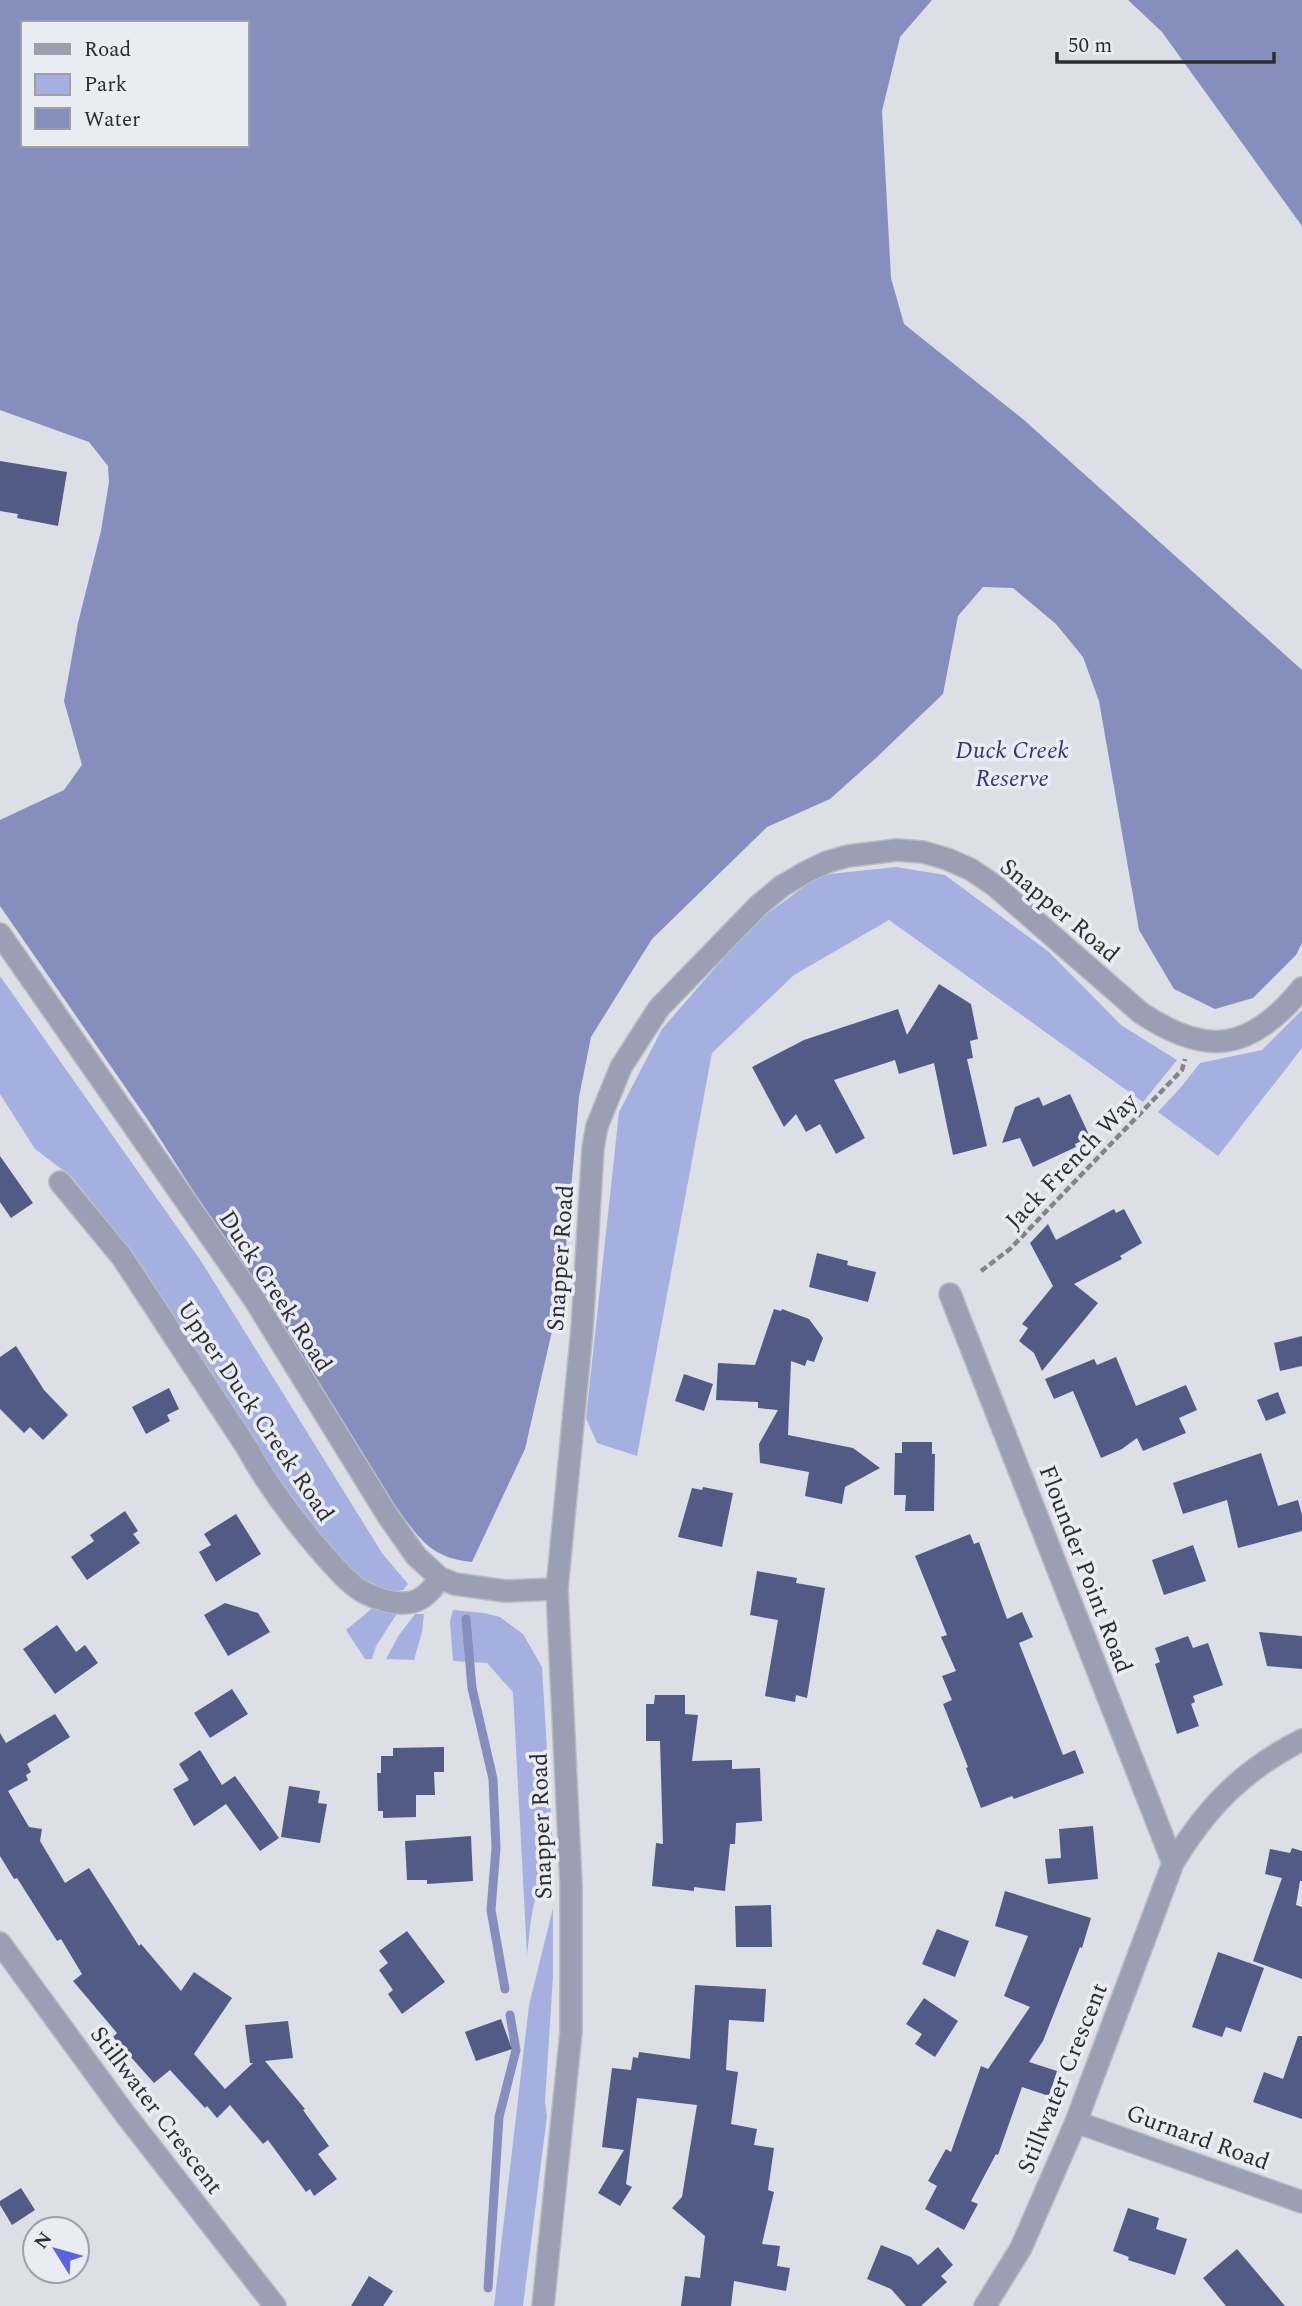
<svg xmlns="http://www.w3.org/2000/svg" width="1302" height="2306" font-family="Spectral,serif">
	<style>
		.green { fill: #a6b0e0 }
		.water { fill: #858ebd; fill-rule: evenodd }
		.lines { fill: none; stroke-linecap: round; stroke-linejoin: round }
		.stream { stroke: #858ebd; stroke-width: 9 }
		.building { fill: #525a86 }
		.minor-casing { stroke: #babbc2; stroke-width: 24 }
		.path { stroke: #83848a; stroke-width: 4.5; stroke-dasharray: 7 3.5; stroke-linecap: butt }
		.minor { stroke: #9a9fb4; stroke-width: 21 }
		.labels { text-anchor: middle; stroke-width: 7; stroke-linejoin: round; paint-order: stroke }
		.park-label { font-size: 24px; font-style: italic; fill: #313773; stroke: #eaecf4 }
		.street-label { font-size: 24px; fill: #2d2d30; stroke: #eaecf4 }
	</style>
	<rect width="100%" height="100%" fill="#dddfe7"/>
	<path class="green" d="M 896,867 L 945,875 L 1049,952 L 1121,1025 L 1177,1060 L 1143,1102 L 889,920 L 794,975 L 712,1053 L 637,1456 L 597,1443 L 586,1418 L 619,1112 L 662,1029 L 753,924 L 820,875 Z
		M 0,976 L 201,1261 L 382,1553 L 408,1584 L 403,1590 L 388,1593 L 369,1590 L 326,1542 L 275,1479 L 186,1334 L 128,1247 L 72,1177 L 35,1149 L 0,1094 Z
		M 1302,1010 L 1302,1048 L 1218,1156 L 1158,1112 L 1182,1086 L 1200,1063 L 1262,1050 Z
		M 375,1606 L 398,1612 L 376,1646 L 372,1659 L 365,1659 L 346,1630 Z
		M 453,1610 L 484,1613 L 500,1617 L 523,1634 L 542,1667 L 554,1866 C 531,1885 531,1927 527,1955 L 513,1692 L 487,1663 L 453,1661 L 450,1621 Z
		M 415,1614 L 424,1614 L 422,1632 L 414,1660 L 386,1659 L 399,1635 Z
		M 553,1908 L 553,1976 L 545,2102 L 547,2116 L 523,2306 L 494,2306 L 529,2005 Z"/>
	<path class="water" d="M 0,0 L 932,0 L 900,37 L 882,111 L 891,278 L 904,324 L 1024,420 L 1302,670 L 1302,943 L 1296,955 L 1253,998 L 1215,1009 L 1174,989 L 1139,930 L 1099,701 L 1083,657 L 1056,624 L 1013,588 L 983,587 L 958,616 L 943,694 L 877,757 L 830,799 L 767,827 L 652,939 L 591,1037 L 579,1097 L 563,1283 L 525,1449 L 472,1562 C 429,1558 419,1537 395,1506 L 148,1120 L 0,906 L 0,820 L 64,790 L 82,765 L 64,701 L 78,623 L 101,531 L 109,482 L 108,466 L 89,442 L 0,410 ZM 23,23 L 247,23 L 247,145 L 23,145 Z
		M 1128,0 L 1302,0 L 1302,226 L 1162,32 Z"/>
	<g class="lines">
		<path class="stream" d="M 466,1619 L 472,1688 L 493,1779 L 496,1848 L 491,1910 L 505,1989
			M 488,2288 L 499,2117 L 516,2050 L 510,2015"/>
	</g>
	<path class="building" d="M 0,461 L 67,472 L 58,526 L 17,518 L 18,514 L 0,511 Z
		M 939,984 L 971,1004 L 978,1039 L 970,1041 L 973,1058 L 967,1059 L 987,1146 L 953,1155 L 934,1063 L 899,1074 L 895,1060 L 834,1080 L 865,1138 L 836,1154 L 820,1124 L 806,1132 L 796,1114 L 784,1127 L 752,1067 L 804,1040 L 898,1009 L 907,1035 Z
		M 1070,1094 L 1090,1137 L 1075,1144 L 1076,1147 L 1033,1167 L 1020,1138 L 1002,1143 L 1015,1107 L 1039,1097 L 1043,1106 Z
		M 0,1156 L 33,1203 L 11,1218 L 0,1202 Z
		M 1114,1209 L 1116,1213 L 1124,1209 L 1142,1243 L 1120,1256 L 1122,1259 L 1074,1284 L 1098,1303 L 1042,1371 L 1034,1353 L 1019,1341 L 1028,1328 L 1022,1324 L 1053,1286 L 1030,1243 L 1048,1224 L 1056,1240 Z
		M 817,1253 L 848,1261 L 847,1265 L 876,1272 L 868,1302 L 809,1287 Z
		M 774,1309 L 781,1311 L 782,1309 L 809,1319 L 823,1338 L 814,1362 L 807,1360 L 805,1366 L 791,1361 L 788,1435 L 853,1448 L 880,1468 L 845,1487 L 842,1504 L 805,1496 L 809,1472 L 760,1463 L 759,1444 L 778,1410 L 758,1408 L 758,1402 L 716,1400 L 718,1363 L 755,1365 Z
		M 1302,1336 L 1302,1366 L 1280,1371 L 1274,1343 Z
		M 16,1346 L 44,1390 L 68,1415 L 43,1440 L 30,1427 L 24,1433 L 0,1409 L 0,1357 Z
		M 1116,1357 L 1136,1406 L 1186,1385 L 1197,1410 L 1179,1418 L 1186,1433 L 1143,1451 L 1137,1438 L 1122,1449 L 1101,1458 L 1073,1391 L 1054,1399 L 1045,1379 L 1094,1359 L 1097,1365 Z
		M 684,1374 L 713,1384 L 704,1411 L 675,1401 Z
		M 169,1388 L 179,1409 L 167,1415 L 170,1421 L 146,1434 L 132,1407 Z
		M 1278,1392 L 1286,1413 L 1266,1421 L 1257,1400 Z
		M 902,1442 L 932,1442 L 932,1454 L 935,1454 L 934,1511 L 905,1511 L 906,1495 L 894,1495 L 895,1453 L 902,1453 Z
		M 1261,1453 L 1278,1506 L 1298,1500 L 1302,1515 L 1302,1531 L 1238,1548 L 1227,1500 L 1183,1514 L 1173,1483 Z
		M 703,1487 L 733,1493 L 722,1547 L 678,1537 L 692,1488 L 702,1490 Z
		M 125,1511 L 138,1531 L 133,1534 L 140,1543 L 87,1580 L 71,1557 L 94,1541 L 90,1535 Z
		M 236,1514 L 261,1554 L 216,1582 L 199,1552 L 211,1545 L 204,1534 Z
		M 970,1534 L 974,1544 L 979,1542 L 1007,1619 L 1022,1612 L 1033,1637 L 1019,1643 L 1063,1755 L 1075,1750 L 1084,1773 L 1014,1799 L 1012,1796 L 981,1808 L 966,1768 L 968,1767 L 943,1704 L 952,1700 L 942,1676 L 956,1671 L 941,1637 L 947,1635 L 915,1556 Z
		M 1193,1545 L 1206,1581 L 1164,1595 L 1152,1560 Z
		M 757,1571 L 797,1578 L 796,1583 L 825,1588 L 807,1698 L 796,1695 L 795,1702 L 765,1696 L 778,1620 L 750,1615 Z
		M 225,1603 L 258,1613 L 270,1632 L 228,1656 L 204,1615 Z
		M 57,1625 L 76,1652 L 85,1645 L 98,1663 L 55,1694 L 23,1649 Z
		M 1259,1632 L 1302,1636 L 1302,1669 L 1267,1666 Z
		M 1188,1636 L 1193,1648 L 1208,1643 L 1223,1685 L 1193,1696 L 1195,1702 L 1191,1704 L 1199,1726 L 1177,1734 L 1155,1664 L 1160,1662 L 1155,1648 Z
		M 232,1689 L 248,1714 L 210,1738 L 194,1713 Z
		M 655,1695 L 685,1695 L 685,1714 L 698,1715 L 692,1761 L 732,1760 L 732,1769 L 760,1768 L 762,1821 L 736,1823 L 735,1844 L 730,1844 L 725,1891 L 694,1887 L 694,1891 L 652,1886 L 656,1843 L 663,1844 L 660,1741 L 646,1741 L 646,1704 L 654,1704 Z
		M 55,1714 L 70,1737 L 27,1764 L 31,1772 L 26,1775 L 28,1780 L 8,1791 L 29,1827 L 42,1829 L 40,1841 L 65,1883 L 89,1868 L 139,1946 L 141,1944 L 181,1991 L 194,1972 L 232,1998 L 194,2054 L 225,2089 L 253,2063 L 250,2063 L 245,2025 L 288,2021 L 293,2058 L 265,2061 L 305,2109 L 303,2110 L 329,2146 L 318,2154 L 337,2179 L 314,2196 L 310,2189 L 306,2192 L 268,2140 L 263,2144 L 230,2105 L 217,2118 L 207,2106 L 205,2108 L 170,2070 L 154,2083 L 113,2037 L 117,2033 L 73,1981 L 82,1974 L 61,1939 L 57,1941 L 17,1878 L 14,1879 L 0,1856 L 0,1733 L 6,1743 Z
		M 444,1747 L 444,1772 L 434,1772 L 435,1795 L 416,1795 L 416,1817 L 383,1818 L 383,1811 L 378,1811 L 377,1773 L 381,1773 L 381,1756 L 393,1756 L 393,1748 Z
		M 200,1750 L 222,1785 L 235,1776 L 279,1838 L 260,1851 L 226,1804 L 194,1826 L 173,1789 L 189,1780 L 179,1764 Z
		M 289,1786 L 320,1791 L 318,1803 L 327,1804 L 320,1843 L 281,1837 Z
		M 1093,1826 L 1098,1879 L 1048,1884 L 1045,1859 L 1061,1858 L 1059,1829 Z
		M 471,1836 L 473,1881 L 427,1884 L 427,1880 L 407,1880 L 405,1841 Z
		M 1292,1848 L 1302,1851 L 1302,1881 L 1300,1881 L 1296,1905 L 1302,1907 L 1302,1979 L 1253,1961 L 1282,1878 L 1265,1874 L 1270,1849 L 1290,1853 Z
		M 1005,1891 L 1091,1918 L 1082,1948 L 1080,1947 L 1043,2041 L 1029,2062 L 1057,2071 L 1049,2096 L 1022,2087 L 998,2155 L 996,2154 L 971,2201 L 978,2204 L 964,2230 L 925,2209 L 937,2186 L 928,2181 L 946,2149 L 951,2152 L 981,2066 L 988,2069 L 1030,2007 L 1004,1996 L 1028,1936 L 995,1926 Z
		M 771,1905 L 772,1947 L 736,1947 L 735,1906 Z
		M 937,1929 L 969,1941 L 955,1977 L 922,1964 Z
		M 407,1931 L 445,1982 L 402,2014 L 388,1994 L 393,1990 L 379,1970 L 388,1963 L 379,1951 Z
		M 1218,1952 L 1264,1968 L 1241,2032 L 1226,2027 L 1222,2037 L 1192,2027 Z
		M 695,1985 L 766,1989 L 764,2022 L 729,2020 L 726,2070 L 738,2072 L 731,2124 L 757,2129 L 754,2145 L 774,2148 L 768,2190 L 774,2192 L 762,2244 L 780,2246 L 777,2266 L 790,2268 L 786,2291 L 734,2281 L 731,2306 L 681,2306 L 685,2276 L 700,2278 L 705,2236 L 672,2208 L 682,2197 L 697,2105 L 637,2098 L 626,2184 L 632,2187 L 620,2206 L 598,2193 L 624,2150 L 602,2147 L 612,2068 L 631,2070 L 633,2057 L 638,2058 L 639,2052 L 690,2059 Z
		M 924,1998 L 958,2021 L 935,2057 L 915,2044 L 922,2034 L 906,2024 Z
		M 501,2019 L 512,2049 L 476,2061 L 465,2032 Z
		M 1298,2036 L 1302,2036 L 1302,2119 L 1253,2102 L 1264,2072 L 1283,2079 Z
		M 21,2188 L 35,2210 L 12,2225 L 0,2205 L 0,2201 Z
		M 1128,2208 L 1159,2218 L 1156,2229 L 1187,2239 L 1175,2275 L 1128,2260 L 1129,2257 L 1113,2251 Z
		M 881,2245 L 911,2257 L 918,2265 L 938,2247 L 953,2265 L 941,2276 L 947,2282 L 921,2306 L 906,2306 L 891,2289 L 867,2279 Z
		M 1237,2249 L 1285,2306 L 1226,2306 L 1203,2278 Z
		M 369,2276 L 393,2291 L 383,2306 L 351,2306 Z"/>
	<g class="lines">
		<defs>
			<path id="minor" d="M 0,934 L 254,1299 L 388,1516 L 416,1556 L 440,1578 L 455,1584 L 505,1591 L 557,1589
				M 60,1182 L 122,1257 L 246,1446 C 268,1486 295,1522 325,1556 C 335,1567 347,1582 360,1590 C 373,1598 397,1606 412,1602 C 425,1599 433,1588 440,1578
				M 950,1294 L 1173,1863
				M 0,1943 L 125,2114 L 275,2306
				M 1076,2122 L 1302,2202
				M 543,2306 L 571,2032 L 571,1885 L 557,1589 L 582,1329 L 593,1148 L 597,1126 L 621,1067 L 659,1008 L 758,906 L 782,886 L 806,872 L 827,862 L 848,856 L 897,850 L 923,852 L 947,859 L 970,869 L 994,885 L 1141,1013 C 1207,1057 1251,1051 1302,988
				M 985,2306 L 1021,2248 L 1076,2122 L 1173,1863 C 1207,1807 1243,1770 1302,1740"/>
		</defs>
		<use href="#minor" class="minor-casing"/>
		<path class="path" d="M 981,1271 L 1010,1249 L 1182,1070 L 1185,1059"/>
		<use href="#minor" class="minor"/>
	</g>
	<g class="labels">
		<g class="park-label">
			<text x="1012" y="758">Duck Creek<tspan x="1012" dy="28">Reserve</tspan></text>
		</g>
		<g class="street-label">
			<text transform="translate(1060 910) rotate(40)" y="8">Snapper Road</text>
			<text transform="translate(1071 1161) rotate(-46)" y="8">Jack French Way</text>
			<text transform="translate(560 1258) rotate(-86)" y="8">Snapper Road</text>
			<text transform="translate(276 1291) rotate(57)" y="8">Duck Creek Road</text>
			<text transform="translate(256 1411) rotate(56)" y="8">Upper Duck Creek Road</text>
			<text transform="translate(1086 1569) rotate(69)" y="8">Flounder Point Road</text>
			<text transform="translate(541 1826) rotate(-92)" y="8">Snapper Road</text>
			<text transform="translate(1062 2078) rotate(-68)" y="8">Stillwater Crescent</text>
			<text transform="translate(157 2110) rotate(53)" y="8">Stillwater Crescent</text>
			<text transform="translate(1198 2137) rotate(20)" y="8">Gurnard Road</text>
		</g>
	</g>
	<rect x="21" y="21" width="228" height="126" fill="#eaecf4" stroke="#9ea0a6" stroke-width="2"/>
	<rect x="35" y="44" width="35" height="10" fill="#9a9fb4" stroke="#9ea0a6" stroke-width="2"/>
	<text x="84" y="56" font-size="21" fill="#2d2d30">Road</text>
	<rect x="35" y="74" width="35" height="21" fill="#a6b0e0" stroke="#9ea0a6" stroke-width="2"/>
	<text x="84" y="91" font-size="21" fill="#2d2d30">Park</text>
	<rect x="35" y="108" width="35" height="21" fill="#858ebd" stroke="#9ea0a6" stroke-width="2"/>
	<text x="84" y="126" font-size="21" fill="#2d2d30">Water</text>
	<g transform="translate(56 2250) rotate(307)"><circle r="33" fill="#eaecf4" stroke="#9ea0a6" stroke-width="2"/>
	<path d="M0-5L12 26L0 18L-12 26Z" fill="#5963da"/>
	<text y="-10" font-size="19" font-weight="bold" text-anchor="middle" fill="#2d2d30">N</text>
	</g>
	<path d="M1057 52v10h217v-10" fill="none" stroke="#2d2d30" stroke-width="3.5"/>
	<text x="1068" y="52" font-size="21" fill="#2d2d30" stroke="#eaecf4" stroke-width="5" paint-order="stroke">50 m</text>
</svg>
